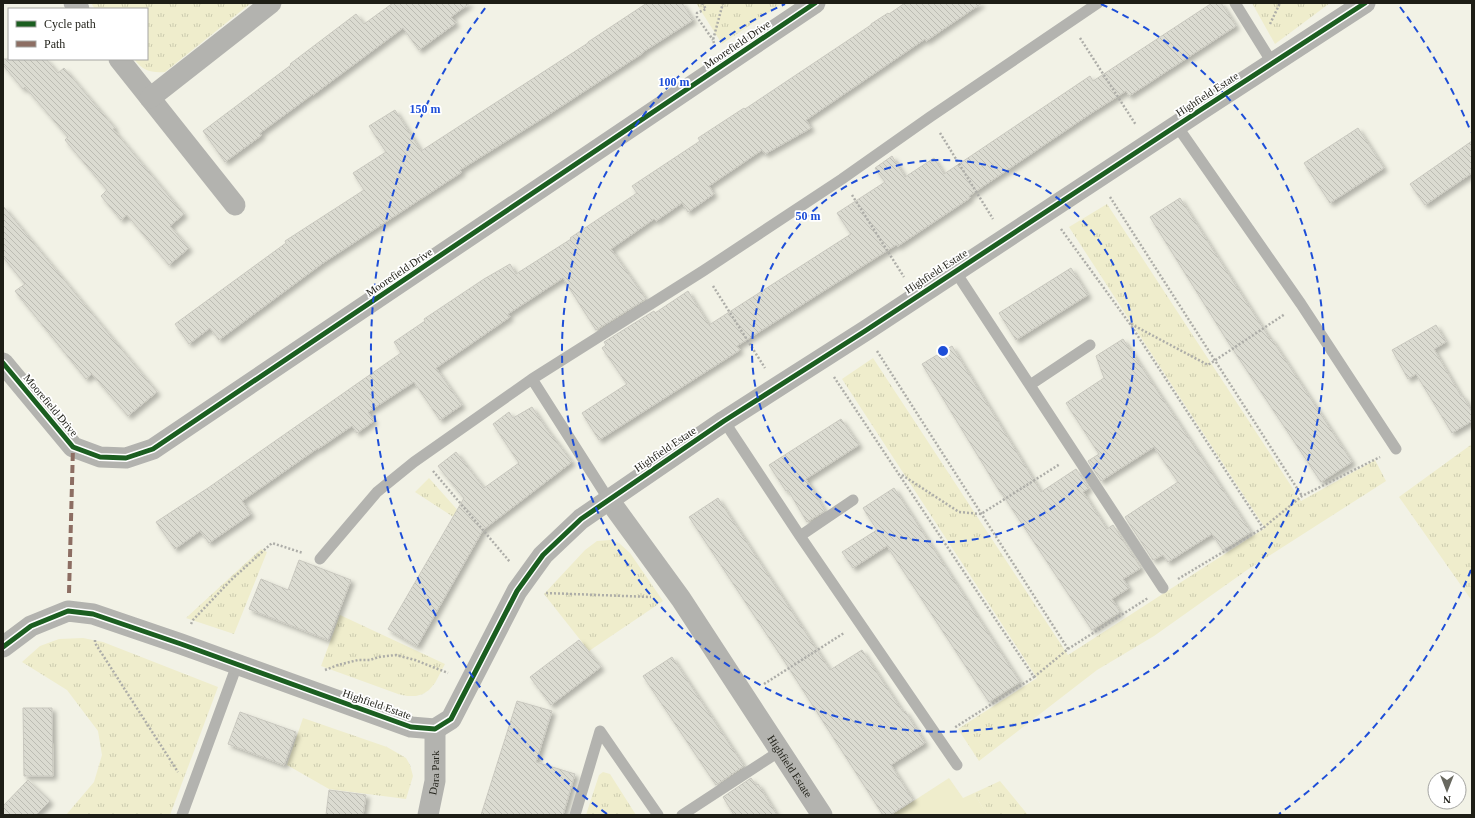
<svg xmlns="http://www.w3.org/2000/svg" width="1475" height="818" font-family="'Times New Roman',serif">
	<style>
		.grass { fill: url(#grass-tufts) }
		.pitch { fill: #efedcc }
		.building { fill: url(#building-back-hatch); stroke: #c9c8bf; filter: url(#shadow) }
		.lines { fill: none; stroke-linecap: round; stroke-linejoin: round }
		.path { stroke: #adada8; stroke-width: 2.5; stroke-dasharray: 2 2; stroke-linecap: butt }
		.lane { stroke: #b3b3af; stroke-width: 11 }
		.street { stroke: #b3b3af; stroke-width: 21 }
		.quiet { stroke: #8d6e63; stroke-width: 4; stroke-dasharray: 8 4; stroke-linecap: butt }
		.cycleway-casing { stroke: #fff; stroke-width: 8 }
		.cycleway { stroke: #1b5e20; stroke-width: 5 }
		.ring { fill: none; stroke: #1d4ed8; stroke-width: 2; stroke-dasharray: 7 5 }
		.labels { text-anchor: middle; stroke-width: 3.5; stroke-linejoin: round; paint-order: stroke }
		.street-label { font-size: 11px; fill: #1e1e16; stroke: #fff }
		.centre { fill: #1d4ed8; stroke: #fff; stroke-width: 2 }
		.ring-label { font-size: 12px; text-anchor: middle; font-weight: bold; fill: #1d4ed8; stroke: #fff; stroke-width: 3.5; stroke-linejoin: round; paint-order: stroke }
	</style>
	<defs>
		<pattern id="grass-tufts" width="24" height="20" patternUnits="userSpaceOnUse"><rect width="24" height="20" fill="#efedcc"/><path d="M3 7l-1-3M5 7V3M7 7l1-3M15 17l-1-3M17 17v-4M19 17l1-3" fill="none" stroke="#cccbae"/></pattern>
		<pattern id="building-back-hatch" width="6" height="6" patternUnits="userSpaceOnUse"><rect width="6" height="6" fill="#dbdbd1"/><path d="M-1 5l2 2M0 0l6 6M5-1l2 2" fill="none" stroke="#bcbcb3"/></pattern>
		<filter id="shadow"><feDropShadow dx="3.5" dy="3.5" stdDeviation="2" flood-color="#0004"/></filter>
	</defs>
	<rect width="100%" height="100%" fill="#f2f2e6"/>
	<path class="grass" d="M 91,3 L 251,3 L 165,72 C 151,73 143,71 134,59 L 147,59 L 147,9 L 95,9 Z
		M 696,3 L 783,3 L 722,44 Z
		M 1252,3 L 1330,3 L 1275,44 Z
		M 1107,204 L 1301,501 L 1375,460 L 1386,481 L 1247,570 L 1154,636 L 1097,670 L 979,761 L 958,729 L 1037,678 L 842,379 L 873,358 L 1068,655 L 1265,528 L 1069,227 Z
		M 1472,444 L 1472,601 L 1399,497 Z
		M 429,478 L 478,533 L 415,492 Z
		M 610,540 L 619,543 L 630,553 L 663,601 L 589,651 L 544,594 L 585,550 L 597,541 Z
		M 261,549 L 267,552 L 234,634 L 186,618 Z
		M 340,615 L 445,664 L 435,683 L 429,690 L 423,694 L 416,696 L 407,696 L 398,694 L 321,666 Z
		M 83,638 L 103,642 L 218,687 L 170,815 L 66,815 L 94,782 L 102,755 L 98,731 L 67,690 L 22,662 L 40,646 L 59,639 Z
		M 303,718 L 387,747 L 406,758 L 410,765 L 413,776 L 406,799 L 329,789 L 287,765 Z
		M 603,772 L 610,774 L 636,815 L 586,815 L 599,775 Z
		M 1000,781 L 1028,815 L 987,815 L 974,793 Z"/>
	<path class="pitch" d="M 949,778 L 963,798 L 974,793 L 987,815 L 892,815 Z"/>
	<path class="building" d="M 393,3 L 470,3 L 451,17 L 456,23 L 419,50 L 403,28 L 313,95 L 313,94 L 260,133 L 262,135 L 225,162 L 203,131 L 291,65 L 290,64 L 356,14 L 364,24 Z
		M 647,3 L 682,3 L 693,20 L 643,52 L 643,53 L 548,115 L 460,170 L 462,172 L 323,263 L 219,340 L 210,328 L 189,344 L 175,324 L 286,243 L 285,241 L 364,190 L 353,173 L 386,152 L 369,126 L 395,110 L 421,151 L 588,43 L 588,42 Z
		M 905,3 L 982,3 L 926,41 L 925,39 L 806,120 L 811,128 L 765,154 L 762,150 L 709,186 L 714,194 L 688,212 L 682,203 L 656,221 L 654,219 L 611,249 L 646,299 L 596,330 L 563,278 L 508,314 L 510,317 L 436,368 L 462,405 L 440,420 L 414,382 L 368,412 L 374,421 L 357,433 L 352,426 L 318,449 L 318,448 L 242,501 L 251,514 L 209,543 L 200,531 L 175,549 L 156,522 L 208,488 L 401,353 L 394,342 L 425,321 L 424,319 L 484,279 L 510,264 L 516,274 L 571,239 L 570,238 L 637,193 L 632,186 L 700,141 L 698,138 L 744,108 L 745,109 L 871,25 L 871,24 L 888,13 L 889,14 Z
		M 1212,3 L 1221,3 L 1236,26 L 1129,96 L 1126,91 L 1090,114 L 969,196 L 970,198 L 898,246 L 896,245 L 737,346 L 740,350 L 599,440 L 582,413 L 627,384 L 602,348 L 606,345 L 604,342 L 654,311 L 655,313 L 688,291 L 709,325 L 851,234 L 837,213 L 885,182 L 875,168 L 892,156 L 905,177 L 934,158 L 944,174 L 1090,76 L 1093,81 Z
		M 3,59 L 46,59 L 58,73 L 64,68 L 115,128 L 113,129 L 184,214 L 170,226 L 189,248 L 169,265 L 127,215 L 121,220 L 101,196 L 107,190 L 65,140 L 68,137 L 25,87 L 23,89 L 3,65 Z
		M 1358,128 L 1384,168 L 1330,203 L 1304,163 Z
		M 1472,141 L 1472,173 L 1425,205 L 1410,184 Z
		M 1180,198 L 1270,339 L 1271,338 L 1352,462 L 1321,482 L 1228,342 L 1150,217 Z
		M 3,206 L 157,392 L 128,416 L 92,374 L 86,379 L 15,291 L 25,284 L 3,257 Z
		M 1071,268 L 1088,295 L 1016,340 L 999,313 Z
		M 1436,325 L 1446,342 L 1434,349 L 1461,396 L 1463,396 L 1472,412 L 1472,421 L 1452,433 L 1416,374 L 1408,379 L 1392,350 Z
		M 1123,339 L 1251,532 L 1223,550 L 1212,534 L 1168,562 L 1163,555 L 1153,560 L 1125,517 L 1178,482 L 1154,447 L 1101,481 L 1088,461 L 1099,454 L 1066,403 L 1104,378 L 1096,356 Z
		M 952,346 L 1041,492 L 1076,469 L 1089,488 L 1083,492 L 1107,529 L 1113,525 L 1141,568 L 1123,579 L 1129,588 L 1112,599 L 1120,612 L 1092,630 L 1001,492 L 1000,492 L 922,364 Z
		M 532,407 L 546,428 L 572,462 L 483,530 L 417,646 L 388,629 L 464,498 L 438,466 L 456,452 L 484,488 L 519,463 L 493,424 L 509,412 L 513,418 Z
		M 841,419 L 859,445 L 806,479 L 825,511 L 807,522 L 788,490 L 786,491 L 769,465 Z
		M 894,488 L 1020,682 L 989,702 L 887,546 L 853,568 L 842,552 L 877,530 L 863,508 Z
		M 718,498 L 830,670 L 862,650 L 903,712 L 905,711 L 925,743 L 891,765 L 913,800 L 890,815 L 883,815 L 783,659 L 689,517 Z
		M 299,560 L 351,580 L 328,640 L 249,609 L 261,579 L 288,590 Z
		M 579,640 L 601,667 L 551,705 L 530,677 Z
		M 672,657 L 744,766 L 716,785 L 643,676 Z
		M 517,701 L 552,711 L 536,762 L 575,774 L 563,815 L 481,815 Z
		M 23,708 L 52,708 L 53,776 L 24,776 Z
		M 240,712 L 296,732 L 284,765 L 228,744 Z
		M 751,778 L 756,785 L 758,784 L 777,815 L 734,815 L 723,797 Z
		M 28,780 L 50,801 L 36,815 L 3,815 L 3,806 Z
		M 329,790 L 366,795 L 363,815 L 326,815 Z"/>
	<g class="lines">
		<path class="path" d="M 702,3 L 706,9 L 697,13 L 697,17 L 713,40
			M 1270,24 L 1280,3
			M 1080,38 L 1136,125
			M 714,43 L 713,40 L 723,3
			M 940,133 L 993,219
			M 852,195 L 904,277
			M 1110,197 L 1302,496
			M 1061,229 L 1130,324 L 1263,528
			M 713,286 L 765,368
			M 1131,324 L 1208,365 L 1285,314
			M 877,351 L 1068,649 L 1034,677
			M 834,377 L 1034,677 L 954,728
			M 433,471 L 510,562
			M 902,475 L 959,512 L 981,514 L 1060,464
			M 1178,579 L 1263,528 L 1302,496 L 1380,457
			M 546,593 L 651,597
			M 191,624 L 193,620 L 231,580 L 272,543 L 303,553
			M 95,640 L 95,643 L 178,772
			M 1068,649 L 1148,598
			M 325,670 L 338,665 L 358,660 L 370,660 L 379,657 L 396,655 L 415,660 L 448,673
			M 764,684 L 844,633"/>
		<path class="lane" d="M 1235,3 L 1273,64
			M 1177,126 L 1301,304 L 1396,449
			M 955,271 L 1163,588
			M 1030,385 L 1090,345
			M 724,421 L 800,536 L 957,765
			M 609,500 L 532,379 L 703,271 L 842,179 L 930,117 L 1098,3
			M 800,536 L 853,500
			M 320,559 L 377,492 L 414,462 L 532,379
			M 182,815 L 237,665
			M 575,815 L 600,731 L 658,815
			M 682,815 L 780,751"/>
		<g class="street">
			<path d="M 74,3 L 79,9"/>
			<path d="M 119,59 L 235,205"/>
			<path d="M 150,98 L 271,3"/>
			<path d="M 3,363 L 73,447 L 100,457 L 126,458 L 153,449 L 815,3"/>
			<path id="s1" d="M 609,500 L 681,599 L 822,815"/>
			<path d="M 3,647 L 31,626 L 68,611 L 93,614 L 181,644 L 411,727 L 435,729 L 451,719 L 517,591 L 543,555 L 581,519 L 724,421 L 865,331 L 1202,109 L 1365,3"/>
			<path id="s2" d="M 428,815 L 435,781 L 435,729"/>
		</g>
		<path class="quiet" d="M 69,593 L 73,447"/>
		<defs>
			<path id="cycleway" d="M 3,363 L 73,447 L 100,457 L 126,458 L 153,449 L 815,3
				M 3,647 L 31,626 L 68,611 L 93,614 L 181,644 L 411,727 L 435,729 L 451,719 L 517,591 L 543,555 L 581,519 L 724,421 L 865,331 L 1202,109 L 1365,3"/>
		</defs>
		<use href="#cycleway" class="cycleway-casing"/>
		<use href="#cycleway" class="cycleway"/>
	</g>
	<g class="ring">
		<circle cx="943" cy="351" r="191"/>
		<path d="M1101 4A381 381 0 1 1 785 4"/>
		<path d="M1471 570A572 572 0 0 1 1279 814M607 814A572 572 0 0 1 486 7M1400 7A572 572 0 0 1 1471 132"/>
	</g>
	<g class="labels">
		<g class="street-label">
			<text transform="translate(737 44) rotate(-34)" y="4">Moorefield Drive</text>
			<text transform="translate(1207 94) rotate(-33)" y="4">Highfield Estate</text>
			<text transform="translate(936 271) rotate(-33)" y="4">Highfield Estate</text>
			<text transform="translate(399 272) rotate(-34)" y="4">Moorefield Drive</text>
			<text transform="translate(51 405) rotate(50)" y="4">Moorefield Drive</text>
			<text transform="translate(665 449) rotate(-34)" y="4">Highfield Estate</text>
			<text transform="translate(377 704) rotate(19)" y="4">Highfield Estate</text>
			<text dy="4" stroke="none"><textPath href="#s1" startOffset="322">Highfield Estate</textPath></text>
			<text dy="4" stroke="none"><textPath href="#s2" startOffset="43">Dara Park</textPath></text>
		</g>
	</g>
	<circle cx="943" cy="351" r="6" class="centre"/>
	<g class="ring-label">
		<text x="674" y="86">100 m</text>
		<text x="425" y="113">150 m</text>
		<text x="808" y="220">50 m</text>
	</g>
	<rect width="1475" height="818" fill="none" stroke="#1e1e16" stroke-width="8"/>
	<rect x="8" y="8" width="140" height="52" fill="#ffffff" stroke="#a5a5a2"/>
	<rect x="16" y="21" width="20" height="6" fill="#1b5e20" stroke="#a5a5a2"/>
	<text x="44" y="28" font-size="12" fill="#1e1e16">Cycle path</text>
	<rect x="16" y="41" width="20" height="6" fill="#8d6e63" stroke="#a5a5a2"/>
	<text x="44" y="48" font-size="12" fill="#1e1e16">Path</text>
	<g transform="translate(1447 790) rotate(180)"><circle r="19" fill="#ffffff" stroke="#a5a5a2"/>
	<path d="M0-3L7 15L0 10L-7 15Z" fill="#68685f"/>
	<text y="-6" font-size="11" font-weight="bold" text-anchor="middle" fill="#1e1e16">N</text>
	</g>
</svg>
